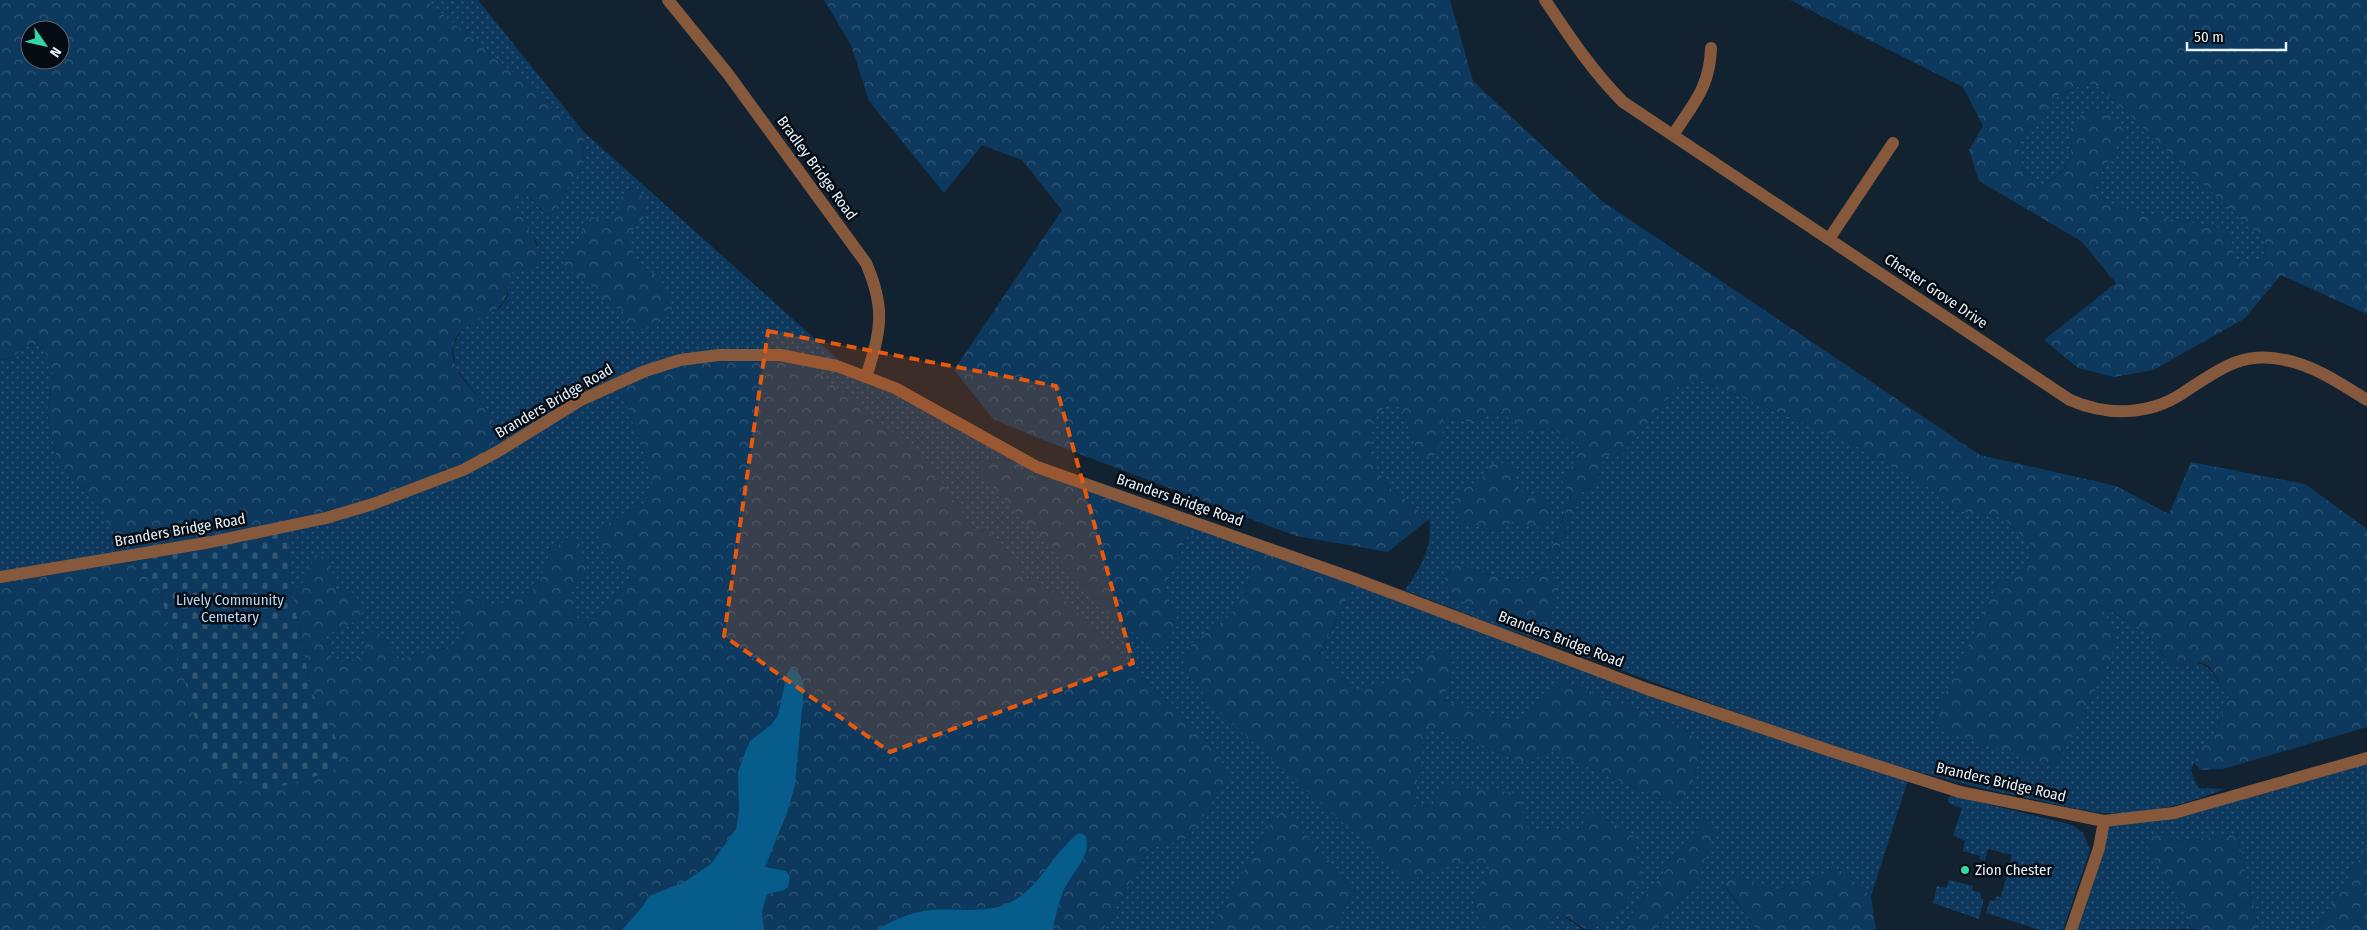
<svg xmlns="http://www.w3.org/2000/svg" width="2367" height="930" font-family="'Fira Sans Condensed',sans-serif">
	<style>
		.grass { fill: url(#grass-dots) }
		.forest { fill: url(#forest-crowns); fill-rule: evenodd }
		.cemetery { fill: url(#cemetery-stones) }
		.water { fill: #065c8a }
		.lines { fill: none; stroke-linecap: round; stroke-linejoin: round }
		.minor { stroke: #86583c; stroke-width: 12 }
		.tertiary { stroke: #86583c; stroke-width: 12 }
		.marked { fill: #e8590c; fill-opacity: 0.2; stroke: #e8590c; stroke-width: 4; stroke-dasharray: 10 6; stroke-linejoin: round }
		.poi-dot { fill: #36d4a7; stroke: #050b12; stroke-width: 2 }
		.labels { text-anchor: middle; stroke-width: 5; stroke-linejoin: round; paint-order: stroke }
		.street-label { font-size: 15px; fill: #e7f2fd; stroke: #050b12 }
		.park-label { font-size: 15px; fill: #b6d4f3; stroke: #050b12 }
		.poi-label { font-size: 15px; fill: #e7f2fd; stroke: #050b12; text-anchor: start }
	</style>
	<defs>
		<pattern id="grass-dots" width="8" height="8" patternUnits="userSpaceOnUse" patternTransform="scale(1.25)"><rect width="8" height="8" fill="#0d395e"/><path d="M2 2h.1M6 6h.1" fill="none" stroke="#305676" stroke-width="1.8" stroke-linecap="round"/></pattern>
		<pattern id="forest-crowns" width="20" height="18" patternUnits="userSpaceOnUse" patternTransform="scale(1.25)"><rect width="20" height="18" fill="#0d395e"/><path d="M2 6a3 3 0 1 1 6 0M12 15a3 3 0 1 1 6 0" fill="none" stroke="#305676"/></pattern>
		<pattern id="cemetery-stones" width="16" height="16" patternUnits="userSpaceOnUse" patternTransform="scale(1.25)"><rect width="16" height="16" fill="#0d395e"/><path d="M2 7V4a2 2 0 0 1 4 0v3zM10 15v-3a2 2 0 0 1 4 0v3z" fill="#305676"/></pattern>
	</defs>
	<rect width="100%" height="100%" fill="#122231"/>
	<path class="grass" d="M 426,0 L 478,0 L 584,132 L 852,372 L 1019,460 L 982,462 L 978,470 L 1176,613 L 1164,589 L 1193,524 L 1254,545 L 1248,583 L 1230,616 L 1193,642 L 1183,667 L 1214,707 L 1408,880 L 1471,859 L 1491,868 L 1474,903 L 1485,930 L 1332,930 L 1356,889 L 1272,821 L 1210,930 L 1103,930 L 1149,849 L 1189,838 L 1218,752 L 1063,598 L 1026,578 L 993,535 L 972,527 L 924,457 L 645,371 L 463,470 L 485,406 L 455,367 L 453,347 L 462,328 L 500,308 L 508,297 L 508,280 L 514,269 L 529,268 L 538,244 L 517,211 L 515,201 L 519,194 L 528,196 L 545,214 L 554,213 L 566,190 L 583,167 L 584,132 Z
		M 2087,83 L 2105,89 L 2111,98 L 2265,242 L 2266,260 L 2241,263 L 2233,258 L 2231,239 L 2217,227 L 2142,214 L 2120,208 L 2096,195 L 2095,183 L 2124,134 L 2071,128 C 2073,157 2070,170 2043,185 L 2022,169 L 2018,140 L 2059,95 Z
		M 31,344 L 44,348 L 53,374 L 47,413 L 58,463 L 84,488 L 93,502 L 107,508 L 141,554 L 0,577 L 0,360 L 9,359 Z
		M 1701,380 L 1850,443 L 1927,486 L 1956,511 L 2002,517 L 2034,547 L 2023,571 L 2014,579 L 2000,579 L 1933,720 L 2116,636 L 2098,604 L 2146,631 L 2167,661 C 2211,663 2205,661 2229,697 L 2214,735 L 2198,751 L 2191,771 L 2198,788 L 2225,789 C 2194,801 2164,810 2131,813 C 2095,816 2057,804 2023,797 C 1858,764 1700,698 1542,641 L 1559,590 L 1550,568 L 1517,583 L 1457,564 L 1443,580 L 1452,596 L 1496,619 L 1500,627 L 1405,590 C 1421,567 1433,548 1429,519 L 1387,485 L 1368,455 L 1373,418 L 1390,403 L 1401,406 L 1417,452 L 1442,441 L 1442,417 L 1470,422 L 1502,411 L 1524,434 L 1550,427 L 1582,447 L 1563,484 L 1572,493 L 1547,559 L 1554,562 L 1580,493 L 1596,485 L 1604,455 L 1623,453 L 1678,386 Z
		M 619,383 L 653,481 L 645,503 L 608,523 L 604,555 L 630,571 L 630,583 L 595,618 L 577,618 L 571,594 L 550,552 L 538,587 L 491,608 L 468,592 L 455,615 L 467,636 L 459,645 L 398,659 L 367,636 L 363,657 L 334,665 L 325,636 L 359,619 L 336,590 L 329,558 L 315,555 L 306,581 L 292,592 L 286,528 L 386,503 Z
		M 1356,582 L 1909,777 L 1871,896 L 1839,869 L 1777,890 L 1732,876 L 1725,887 L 1757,930 L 1656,930 L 1697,880 L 1705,818 L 1620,930 L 1587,930 L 1615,916 L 1581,829 L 1528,829 L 1433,806 L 1414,805 L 1425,725 L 1527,764 L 1549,750 L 1672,804 L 1690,792 L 1702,746 L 1683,727 L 1519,723 L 1444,701 L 1453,665 L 1426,656 L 1413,676 L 1356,691 L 1319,655 Z
		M 2367,759 L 2367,847 L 2316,930 L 2259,930 L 2237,834 L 2178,841 L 2167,831 L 2144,841 L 2197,929 L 2072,930 L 2104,821 L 2124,821 Z
		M 1951,795 L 2072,825 L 2083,833 L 2090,850 L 2063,930 L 2040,930 L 1986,913 L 1990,900 L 1995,901 L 1996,896 L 2001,897 L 2012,855 L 1988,849 L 1985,861 L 1979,859 L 1980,856 L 1963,851 L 1965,841 L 1953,835 L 1962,808 L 1948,803 L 1948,798 Z
		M 1949,880 L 1973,886 L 1972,890 L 1981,893 L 1980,898 L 1984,899 L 1979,919 L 1933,903 L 1937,886 L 1947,888 Z
		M 1558,912 L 1583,930 L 1550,930 L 1546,925 Z"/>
	<path class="forest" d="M 0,0 L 426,0 L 584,132 L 583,167 L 566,190 L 554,213 L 546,214 L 528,196 L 519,194 L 515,201 C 521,225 538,233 539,260 L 529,268 L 514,269 C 505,285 512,295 500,306 C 484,323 460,319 453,346 C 445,383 509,405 491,444 C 478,470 403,494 374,503 C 350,512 322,515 297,521 C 245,532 193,543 141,554 L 125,534 L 116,536 L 106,524 L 107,508 L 93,502 L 84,488 L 58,463 L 47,413 L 53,374 L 44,348 L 31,344 L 9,359 L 0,360 ZM 30,30 L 60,30 L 60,60 L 30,60 Z
		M 824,0 L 1450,0 L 1473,81 L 1602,201 L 1980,455 L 2116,486 L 2169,514 L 2191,462 L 2305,484 L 2367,529 L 2367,727 L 2223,769 L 2201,770 L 2194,763 L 2198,751 L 2214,735 L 2229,697 L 2209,666 L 2199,662 L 2179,668 L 2167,661 L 2146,631 L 2099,604 L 2116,636 L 2112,656 L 2062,755 L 2052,766 L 1940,730 L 1933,720 L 2000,578 L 2014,579 L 2023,571 L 2034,547 L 2002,517 L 1956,511 L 1927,486 L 1850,443 L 1701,380 L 1678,386 L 1623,453 L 1604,456 L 1596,485 L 1580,493 L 1554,562 L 1547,559 L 1572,494 L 1562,484 L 1582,447 L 1550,427 L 1524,434 L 1502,411 L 1470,422 L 1443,417 L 1442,441 L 1433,457 L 1417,452 L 1401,406 L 1390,403 L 1373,418 L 1369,455 L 1387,485 L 1429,519 L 1388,552 L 1296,536 L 1043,440 L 993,419 L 954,370 L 1062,210 L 1022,160 L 982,145 L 944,193 L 869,101 L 851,45 Z
		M 1790,0 L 2367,0 L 2367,314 L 2281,275 L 2244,319 L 2153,370 L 2114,377 L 2078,368 L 2044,340 L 2116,283 L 2081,241 L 1979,181 L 1969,150 L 1983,126 L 1963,87 ZM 2087,83 L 2105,89 L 2111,98 L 2265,242 L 2266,259 L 2241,263 L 2233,258 L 2231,239 L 2217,227 L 2142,214 L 2120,208 L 2096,195 L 2095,183 L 2124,134 C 2118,113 2105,110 2086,110 L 2071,128 C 2073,157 2070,171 2043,185 L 2022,169 L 2018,140 L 2059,95 Z
		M 630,191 L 641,193 C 645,207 648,220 633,229 L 629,238 C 634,246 632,255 635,264 L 661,277 C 663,288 669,296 673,307 L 667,318 L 640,331 L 632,330 L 625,322 L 622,309 C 617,308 607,306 603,302 C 600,298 599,292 595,288 C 583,277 563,274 562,256 L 568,249 L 579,246 L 584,236 L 582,229 L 592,217 L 608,223 L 615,220 L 621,197 Z
		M 802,360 L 924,457 L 972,527 L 993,535 L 1026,578 L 1063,598 L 1218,752 L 1229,778 L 1188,838 L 1149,849 L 1103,930 L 0,930 L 0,579 L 123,560 L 143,569 L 158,585 L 209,768 L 341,748 L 311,690 L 292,592 L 306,580 L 315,555 L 329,558 L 336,590 L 352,592 L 365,608 L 359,619 L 325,636 L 334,664 L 363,657 L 367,636 L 376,629 L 398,659 L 459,645 L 467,636 L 455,615 L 455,592 L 468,592 L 491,608 L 538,587 L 550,552 L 570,536 L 579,541 L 587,569 L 571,594 L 577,618 L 595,618 L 630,583 L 630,571 L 604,555 L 598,538 L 608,523 L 645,503 L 653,481 L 619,383 L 682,361 Z
		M 1019,460 L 1193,524 L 1164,589 L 1176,613 L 1171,639 L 1154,651 L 1104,608 L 978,470 L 982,462 Z
		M 1503,463 L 1514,471 L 1517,489 L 1540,496 L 1551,506 L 1550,522 L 1539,528 L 1513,522 L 1496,530 L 1460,523 L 1453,504 L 1462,484 L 1478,483 L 1491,464 Z
		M 1254,545 L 1356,582 L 1319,654 L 1356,690 L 1413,676 L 1426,656 L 1445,646 L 1453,665 L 1444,701 L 1519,723 L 1563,681 L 1683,727 L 1702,746 L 1690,792 L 1672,804 L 1549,750 L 1527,764 L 1425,725 L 1414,805 L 1433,806 L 1444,786 L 1518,793 L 1528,829 L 1581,829 L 1590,811 L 1633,835 L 1642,878 L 1615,916 L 1587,930 L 1558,912 L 1547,925 L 1550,930 L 1485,930 L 1474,903 L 1491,868 L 1471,859 L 1408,881 L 1214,707 L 1183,667 L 1193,642 L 1230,616 L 1248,583 Z
		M 1457,564 L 1517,583 L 1550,568 L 1559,590 L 1542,641 L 1500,627 L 1496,619 L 1452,596 L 1443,580 Z
		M 1283,811 L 1356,889 L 1332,930 L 1210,930 L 1272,821 Z
		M 1705,818 L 1716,827 L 1697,880 L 1656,930 L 1620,930 Z
		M 2167,831 L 2178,841 L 2237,834 L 2259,930 L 2196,930 L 2144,841 Z
		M 2367,847 L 2367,930 L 2316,930 Z
		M 1839,869 L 1871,896 L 1876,930 L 1757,930 L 1725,886 L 1732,876 L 1777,890 Z"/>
	<path class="cemetery" d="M 286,528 L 292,592 L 311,690 L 341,748 L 333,771 L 266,791 L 209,768 L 158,585 L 143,569 L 123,560 Z"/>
	<path class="water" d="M 791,668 C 801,671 802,680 804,688 L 795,785 L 787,813 L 765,867 L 786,871 L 790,876 L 788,887 L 784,890 L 767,894 L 762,912 L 764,930 L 622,930 L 643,906 L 649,896 L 684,882 L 711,864 L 736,829 L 739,811 L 738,772 L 746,750 L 750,741 L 772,724 L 778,715 L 787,674 Z
		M 1079,833 L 1085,835 C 1094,855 1070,874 1063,892 C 1058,904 1056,917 1052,930 L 877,930 C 890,922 904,915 919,912 C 949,905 985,917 1013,901 C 1041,886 1054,851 1079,833 Z"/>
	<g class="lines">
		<path class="minor" d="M 1545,0 C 1569,36 1592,71 1623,102 L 2070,400 C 2107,416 2148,416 2183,393 C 2217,371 2241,350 2285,360 C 2315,366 2341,384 2367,400
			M 1673,135 C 1693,104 1710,87 1711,48
			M 1829,239 L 1893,143
			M 2071,930 L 2099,848 L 2104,821"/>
		<path class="tertiary" d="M 668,0 L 728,74 L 866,263 C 886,309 881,330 866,377
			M 0,577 L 211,542 L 326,518 L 373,504 L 463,470 L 497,452 L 581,400 L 645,371 L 680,360 L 719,355 L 780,355 L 837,366 L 895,388 L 1037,467 L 1355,579 L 1647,689 L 1834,752 L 1960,792 L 2104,821 L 2174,813 L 2367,758"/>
	</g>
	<path class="marked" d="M 768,331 L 1056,386 L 1133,663 L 890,752 L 724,636 Z"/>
	<circle class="poi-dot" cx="1965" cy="870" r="5"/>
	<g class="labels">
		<g class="street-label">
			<text transform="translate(817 168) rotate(54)" y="5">Bradley Bridge Road</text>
			<text transform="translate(1936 291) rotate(34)" y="5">Chester Grove Drive</text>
			<text transform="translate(554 401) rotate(-30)" y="5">Branders Bridge Road</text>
			<text transform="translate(1180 500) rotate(19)" y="5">Branders Bridge Road</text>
			<text transform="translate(180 530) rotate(-10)" y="5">Branders Bridge Road</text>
			<text transform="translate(1561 639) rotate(21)" y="5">Branders Bridge Road</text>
			<text transform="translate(2001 782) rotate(13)" y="5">Branders Bridge Road</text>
		</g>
		<g class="park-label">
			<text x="230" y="605">Lively Community<tspan x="230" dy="17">Cemetary</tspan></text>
		</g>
		<g class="poi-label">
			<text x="1975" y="875">Zion Chester</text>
		</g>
	</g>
	<g transform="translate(45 45) rotate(124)"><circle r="24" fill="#050b12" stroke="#5f6770"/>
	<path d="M0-4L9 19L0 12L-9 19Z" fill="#36d4a7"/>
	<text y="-8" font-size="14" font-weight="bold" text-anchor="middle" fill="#e7f2fd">N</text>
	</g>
	<path d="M2187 42v8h99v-8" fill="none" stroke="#e7f2fd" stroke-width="2.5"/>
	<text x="2194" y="42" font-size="15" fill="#e7f2fd" stroke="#050b12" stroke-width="4" paint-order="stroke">50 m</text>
</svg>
